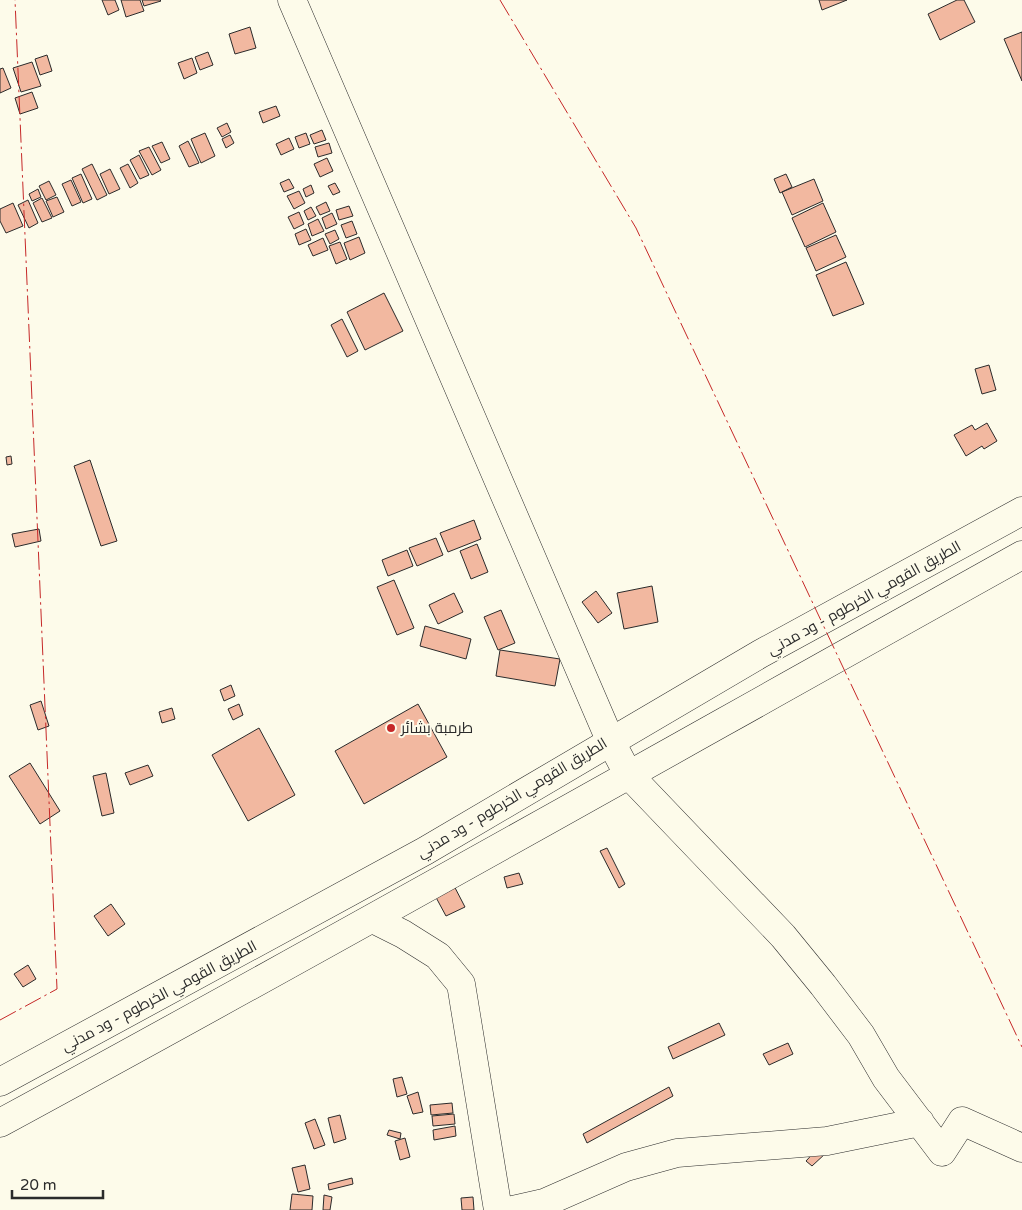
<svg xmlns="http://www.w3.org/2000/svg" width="1022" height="1210" font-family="'Varela Round',Cairo,sans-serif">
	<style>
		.building { fill: #f2b8a0; stroke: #2b2b2b }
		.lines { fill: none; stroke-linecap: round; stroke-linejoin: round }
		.minor-casing { stroke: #2b2b2b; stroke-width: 29 }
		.highway-casing { stroke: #2b2b2b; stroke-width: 29 }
		.minor { stroke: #fdfbea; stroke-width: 28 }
		.highway { stroke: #fdfbea; stroke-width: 28 }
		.power { stroke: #c62828; stroke-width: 1; stroke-dasharray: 18 4 2.5 4; stroke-linecap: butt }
		.poi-dot { fill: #c62828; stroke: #fdfbea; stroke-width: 2 }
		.labels { text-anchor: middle; stroke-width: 4; stroke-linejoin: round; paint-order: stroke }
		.street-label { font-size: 15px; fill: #2b2b2b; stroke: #fdfbea }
		.poi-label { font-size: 15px; fill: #2b2b2b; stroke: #fdfbea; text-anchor: start }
	</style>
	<rect width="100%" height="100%" fill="#fdfbea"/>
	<path class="building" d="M 102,0 L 115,0 L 119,10 L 108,15 Z
		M 121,0 L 140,0 L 144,11 L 126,17 Z
		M 142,0 L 160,0 L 161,1 L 144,6 Z
		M 819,0 L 847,0 L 822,10 Z
		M 957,0 L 964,0 L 975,22 L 940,40 L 928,14 Z
		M 250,27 L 256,48 L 235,54 L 229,34 Z
		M 1022,32 L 1022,81 L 1004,39 Z
		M 208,52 L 213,65 L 200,70 L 195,57 Z
		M 47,55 L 52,71 L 40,75 L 35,59 Z
		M 192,58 L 197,73 L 184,79 L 178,63 Z
		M 32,62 L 41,86 L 21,92 L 13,68 Z
		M 3,68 L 11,88 L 0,93 L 0,69 Z
		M 32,92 L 38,108 L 20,114 L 15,98 Z
		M 276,106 L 280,116 L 263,123 L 259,112 Z
		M 227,123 L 231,132 L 222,137 L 217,128 Z
		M 322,130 L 326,140 L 314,144 L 310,135 Z
		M 205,133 L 215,156 L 201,163 L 191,139 Z
		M 306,133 L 310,144 L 299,148 L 295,137 Z
		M 230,135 L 234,143 L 226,148 L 222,139 Z
		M 289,138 L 294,149 L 281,155 L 276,144 Z
		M 188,141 L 199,163 L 189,167 L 179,146 Z
		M 162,142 L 170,159 L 161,163 L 152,146 Z
		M 329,143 L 332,153 L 318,157 L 315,147 Z
		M 149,147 L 161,170 L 152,175 L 139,151 Z
		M 139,155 L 149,175 L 140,179 L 130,160 Z
		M 327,158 L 333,171 L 320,177 L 314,164 Z
		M 92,164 L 107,195 L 97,200 L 82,169 Z
		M 128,164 L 138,183 L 130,188 L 120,168 Z
		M 110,169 L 120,189 L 109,194 L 100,174 Z
		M 81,174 L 92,199 L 83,203 L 72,178 Z
		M 786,174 L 792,187 L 780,193 L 774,179 Z
		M 289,179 L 294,188 L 284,192 L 280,183 Z
		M 814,179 L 823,201 L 792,215 L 782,192 Z
		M 71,180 L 81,202 L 72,206 L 62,184 Z
		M 49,181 L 56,195 L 46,200 L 39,186 Z
		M 335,183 L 340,192 L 333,195 L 328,186 Z
		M 311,185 L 314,193 L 306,197 L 303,189 Z
		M 38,189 L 41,197 L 32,201 L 29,194 Z
		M 299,191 L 305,203 L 294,209 L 287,196 Z
		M 57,197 L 64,212 L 53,217 L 46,201 Z
		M 42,198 L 52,218 L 42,222 L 33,203 Z
		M 28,200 L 38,223 L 29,228 L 18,205 Z
		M 326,202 L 330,211 L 320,215 L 316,207 Z
		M 13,203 L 23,226 L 6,233 L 0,221 L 0,209 Z
		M 823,203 L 836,232 L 805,247 L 792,218 Z
		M 349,206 L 353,216 L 339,220 L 336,210 Z
		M 311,207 L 316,216 L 308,220 L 304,211 Z
		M 299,212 L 304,224 L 294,229 L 288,217 Z
		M 332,213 L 337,224 L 326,229 L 322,218 Z
		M 318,219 L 324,231 L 312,236 L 308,224 Z
		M 352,221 L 357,234 L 346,238 L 341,225 Z
		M 306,229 L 311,240 L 299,245 L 295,234 Z
		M 335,230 L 339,239 L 330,244 L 325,234 Z
		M 836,235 L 846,257 L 816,271 L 806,248 Z
		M 359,237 L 365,253 L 350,260 L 344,243 Z
		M 323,238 L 328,250 L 313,256 L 308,245 Z
		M 340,242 L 347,259 L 336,264 L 329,246 Z
		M 846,262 L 864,304 L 833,316 L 816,275 Z
		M 384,293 L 403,331 L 365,350 L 347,312 Z
		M 342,319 L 358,351 L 347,357 L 331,325 Z
		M 989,365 L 996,390 L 982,394 L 975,369 Z
		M 987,423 L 997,441 L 984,449 L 982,446 L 966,456 L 954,435 L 972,425 L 975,430 Z
		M 11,456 L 12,464 L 7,465 L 6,457 Z
		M 90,460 L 117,541 L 101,546 L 74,466 Z
		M 474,520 L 481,539 L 448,552 L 440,533 Z
		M 39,529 L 41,541 L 15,547 L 12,534 Z
		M 436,538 L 443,555 L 417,566 L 409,548 Z
		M 477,544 L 488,572 L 471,579 L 460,551 Z
		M 407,550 L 413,566 L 388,576 L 382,560 Z
		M 394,580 L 414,628 L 397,635 L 377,587 Z
		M 652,586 L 658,622 L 624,629 L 617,593 Z
		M 596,591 L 612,613 L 598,623 L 582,602 Z
		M 454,593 L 463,612 L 438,624 L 429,605 Z
		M 501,610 L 515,643 L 498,650 L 484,617 Z
		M 425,626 L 471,639 L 466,659 L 420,646 Z
		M 500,650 L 560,659 L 555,686 L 496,676 Z
		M 231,685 L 235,696 L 224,701 L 220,690 Z
		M 41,701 L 49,726 L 38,730 L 30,705 Z
		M 239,704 L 243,715 L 233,720 L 228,709 Z
		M 418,704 L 447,757 L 364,804 L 335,751 Z
		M 172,708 L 175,719 L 162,723 L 159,712 Z
		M 259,728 L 295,795 L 248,821 L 212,755 Z
		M 30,763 L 60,811 L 40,824 L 9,776 Z
		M 148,765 L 153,776 L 130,785 L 125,773 Z
		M 106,773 L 114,813 L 102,816 L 93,776 Z
		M 607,848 L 625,884 L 619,888 L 600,851 Z
		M 519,873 L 523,884 L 507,888 L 504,877 Z
		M 451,880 L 465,907 L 446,916 L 432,890 Z
		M 111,904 L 125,924 L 108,936 L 94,916 Z
		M 28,965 L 36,979 L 23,987 L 14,974 Z
		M 719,1023 L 725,1035 L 673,1059 L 668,1047 Z
		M 788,1043 L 793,1054 L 769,1065 L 763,1054 Z
		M 402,1077 L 407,1094 L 397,1097 L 393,1079 Z
		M 669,1087 L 673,1096 L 587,1143 L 583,1134 Z
		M 418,1092 L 423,1112 L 413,1114 L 407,1096 Z
		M 452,1103 L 453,1113 L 431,1115 L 430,1105 Z
		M 454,1114 L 455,1124 L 433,1126 L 432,1116 Z
		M 340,1115 L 346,1139 L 334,1143 L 328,1118 Z
		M 315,1119 L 325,1145 L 314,1149 L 305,1123 Z
		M 455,1126 L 456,1136 L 434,1140 L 433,1130 Z
		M 389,1130 L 401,1133 L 400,1139 L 387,1135 Z
		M 405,1138 L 410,1157 L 400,1160 L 395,1141 Z
		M 819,1147 L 826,1153 L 812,1166 L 806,1161 Z
		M 305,1165 L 310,1189 L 298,1192 L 292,1168 Z
		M 352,1178 L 353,1184 L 329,1190 L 328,1184 Z
		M 292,1194 L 313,1196 L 312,1210 L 290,1210 Z
		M 324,1195 L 332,1197 L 330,1210 L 323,1210 Z
		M 473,1197 L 474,1210 L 462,1210 L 461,1198 Z"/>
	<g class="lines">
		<defs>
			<path id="minor" d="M 292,0 L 610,740 L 628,774 L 783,936 L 823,985 L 861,1035 L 886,1078 L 942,1152 L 962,1121 L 1022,1148
				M 373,919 L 403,934 L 438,956 L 461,984 L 498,1210
				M 513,1210 L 544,1203 L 626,1167 L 677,1153 L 827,1141 L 920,1122"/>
			<path id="highway" d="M 0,1082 L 425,851 L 760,654 L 1022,511
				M 0,1123 C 343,937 681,745 1022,555"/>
		</defs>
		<use href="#minor" class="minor-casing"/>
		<use href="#highway" class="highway-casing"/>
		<use href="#minor" class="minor"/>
		<use href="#highway" class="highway"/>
		<path class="power" d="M 500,0 L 636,228 L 1022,1047
			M 0,1020 L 57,989 L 15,0"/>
	</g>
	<circle class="poi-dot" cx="391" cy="728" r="5"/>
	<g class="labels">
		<g class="street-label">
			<text transform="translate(864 598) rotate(-29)" y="5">الطريق القومي الخرطوم - ود مدني</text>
			<text transform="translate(512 798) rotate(-31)" y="5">الطريق القومي الخرطوم - ود مدني</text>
			<text transform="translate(159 996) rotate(-28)" y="5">الطريق القومي الخرطوم - ود مدني</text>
		</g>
		<g class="poi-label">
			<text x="401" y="733">طرمبة بشائر</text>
		</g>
	</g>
	<path d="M12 1190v8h91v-8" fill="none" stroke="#2b2b2b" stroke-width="2.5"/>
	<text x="20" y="1190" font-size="15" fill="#2b2b2b" stroke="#fdfbea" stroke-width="4" paint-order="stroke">20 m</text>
</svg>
